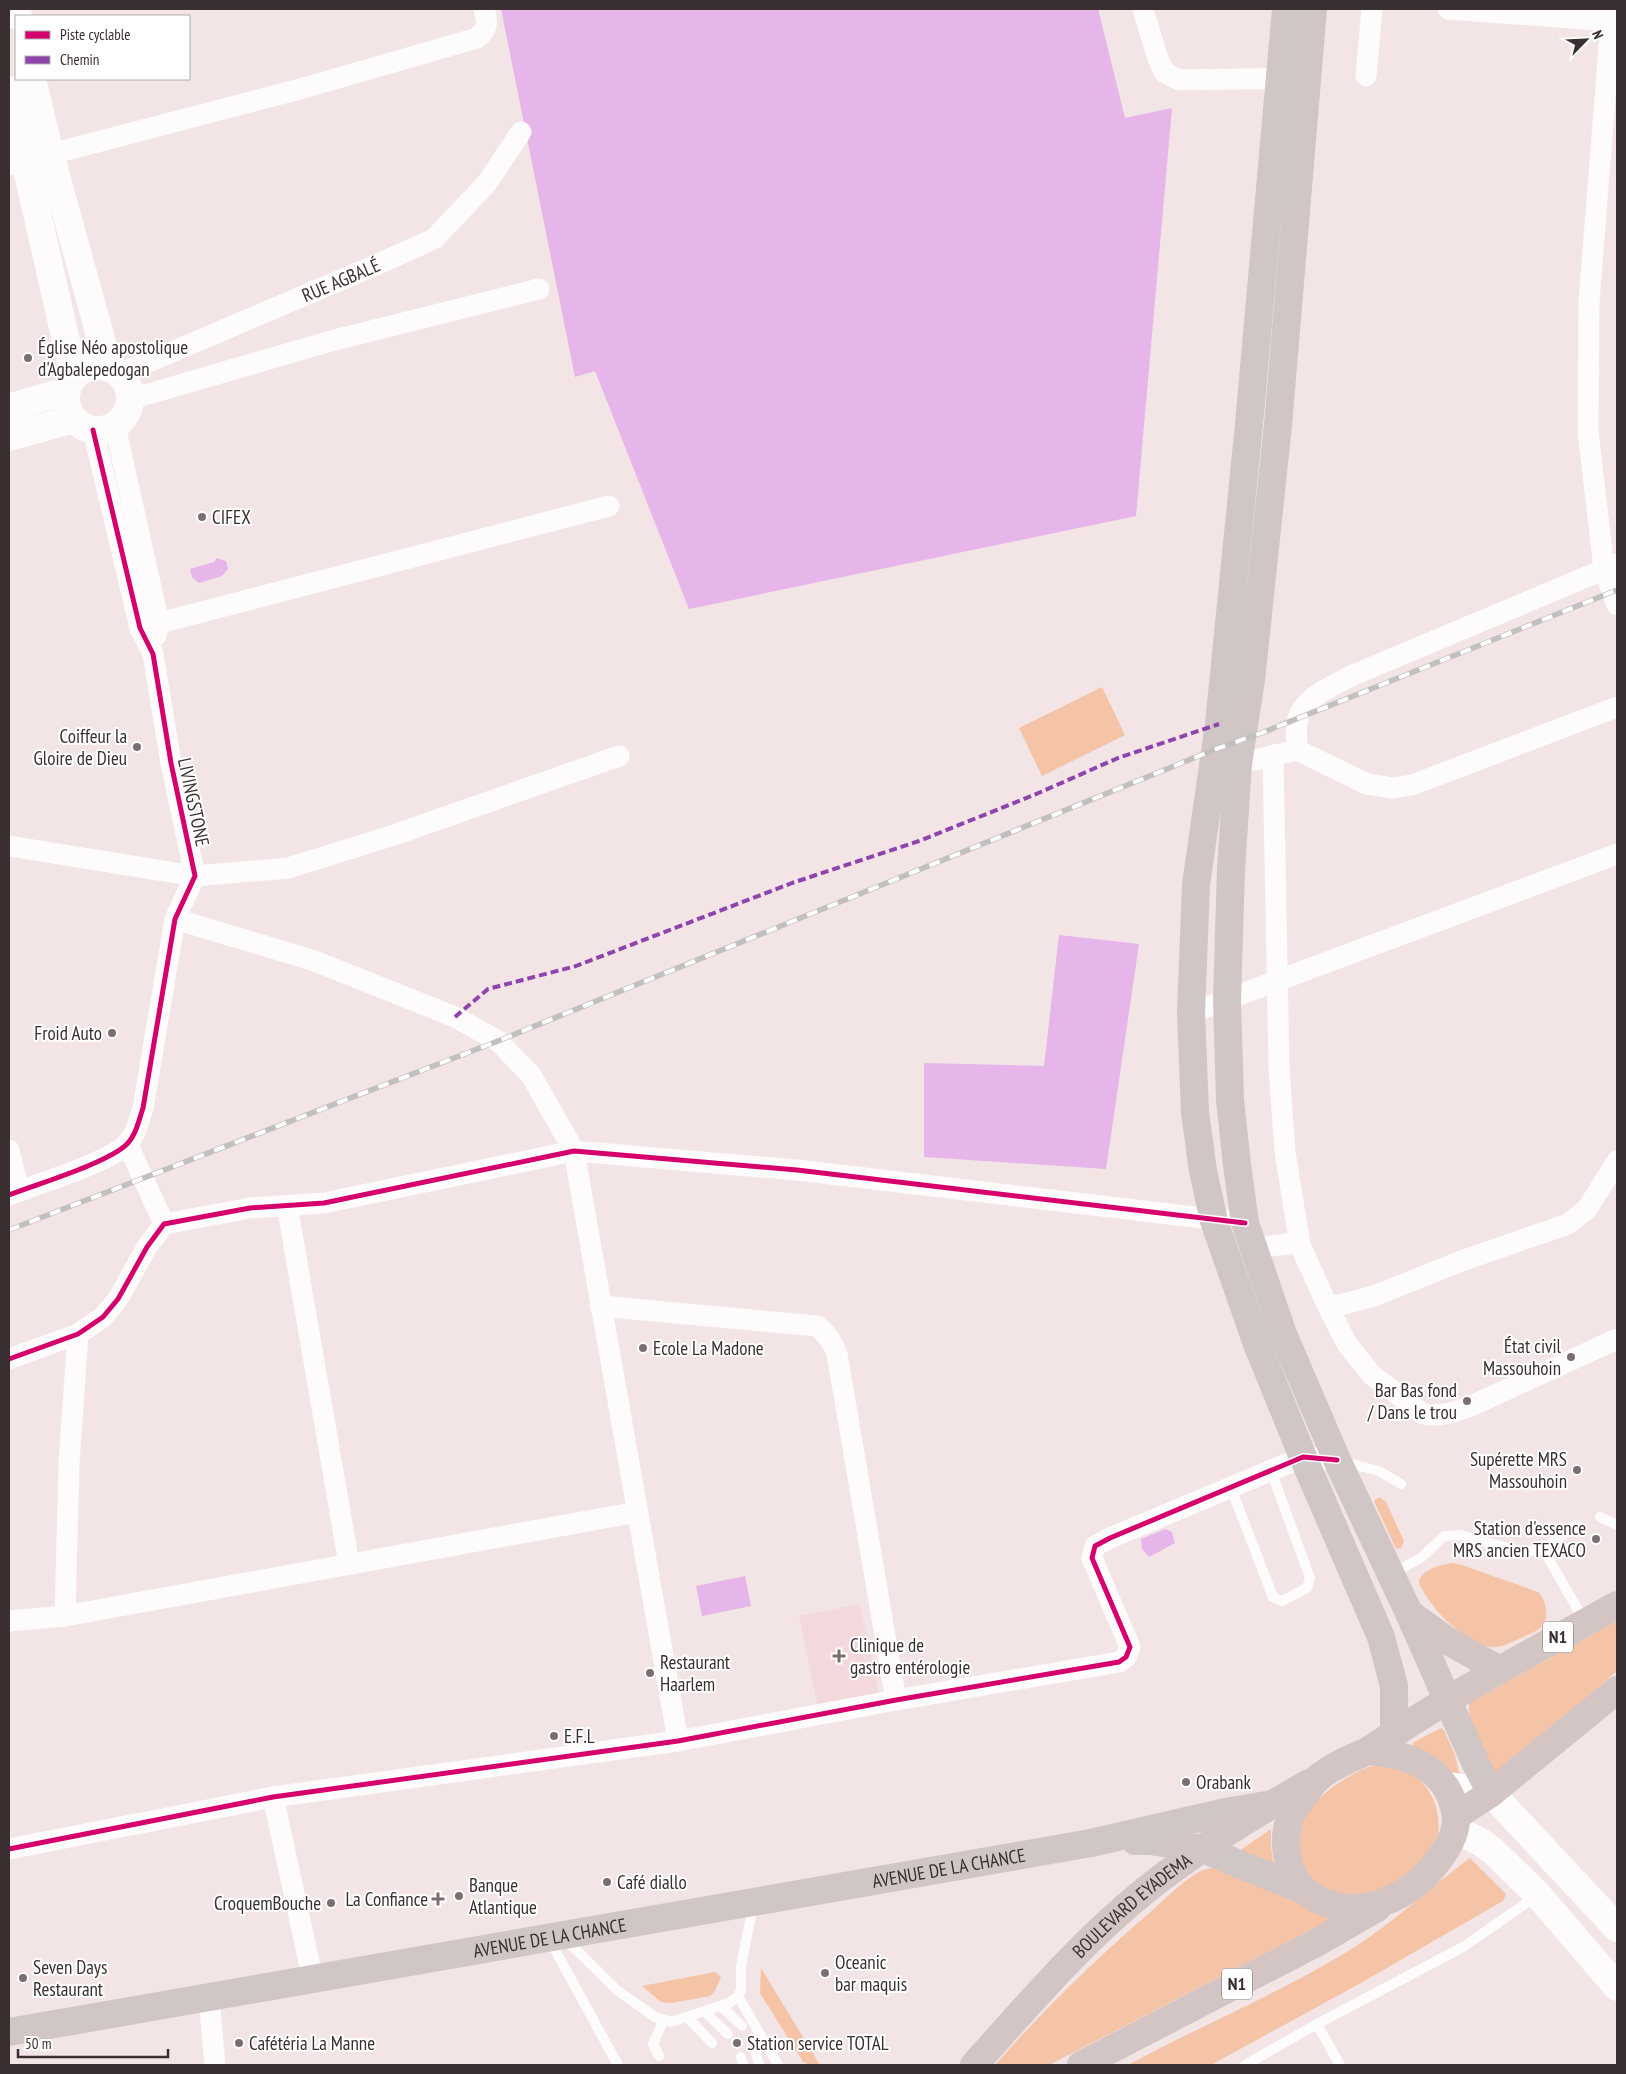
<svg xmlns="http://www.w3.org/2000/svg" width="1626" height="2074" font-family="'PT Sans Narrow',sans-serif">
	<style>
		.built { fill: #f3d8dc }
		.green { fill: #f5c4a6 }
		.water { fill: #e6b5e9 }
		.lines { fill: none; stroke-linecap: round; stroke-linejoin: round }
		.lane { stroke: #fdfbfb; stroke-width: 10 }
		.street { stroke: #fdfbfb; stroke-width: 21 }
		.secondary { stroke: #fdfbfb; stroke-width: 28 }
		.primary { stroke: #cfc6c5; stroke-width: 28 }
		.highway { stroke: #d3c5c4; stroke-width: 28 }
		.rail-casing { stroke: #c2bfbf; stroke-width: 5.5 }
		.rail { stroke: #fff; stroke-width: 4; stroke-dasharray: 11; stroke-linecap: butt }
		.quiet { stroke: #8e44ad; stroke-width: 4; stroke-dasharray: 8 4; stroke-linecap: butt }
		.cycleway-casing { stroke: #fff; stroke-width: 8 }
		.cycleway { stroke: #d6006c; stroke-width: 5 }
		.poi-dot { fill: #7b6e70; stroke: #fff; stroke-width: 2 }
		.labels { text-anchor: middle; stroke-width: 4; stroke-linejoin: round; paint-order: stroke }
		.shield { fill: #fff; stroke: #756d6e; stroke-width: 1 }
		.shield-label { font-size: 18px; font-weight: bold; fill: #3a2f30 }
		.street-label { font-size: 19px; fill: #3a2f30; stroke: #fff }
		.poi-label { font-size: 19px; fill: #3a2f30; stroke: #fff; text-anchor: start }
	</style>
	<rect width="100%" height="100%" fill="#f3e4e6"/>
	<path class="built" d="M 860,1604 L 879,1696 L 818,1708 L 799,1616 Z"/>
	<path class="green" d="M 1102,687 L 1125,735 L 1042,776 L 1019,728 Z
		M 1378,1498 L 1381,1498 L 1386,1502 L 1404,1541 L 1401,1548 L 1396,1549 L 1374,1501 Z
		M 1452,1563 L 1462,1565 L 1538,1592 C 1543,1596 1545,1603 1546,1609 C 1548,1629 1534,1632 1518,1639 C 1510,1643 1501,1648 1492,1647 C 1464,1644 1430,1608 1419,1583 C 1420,1569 1441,1565 1452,1563 Z
		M 1617,1621 L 1617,1671 L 1566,1715 L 1499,1780 C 1488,1759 1467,1728 1469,1703 Z
		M 1441,1728 L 1444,1730 L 1455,1755 L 1461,1781 L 1411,1747 L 1414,1742 Z
		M 1388,1766 C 1394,1768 1401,1769 1407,1771 C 1435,1785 1448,1825 1431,1853 C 1428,1858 1423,1864 1419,1868 C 1413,1872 1376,1895 1370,1897 C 1366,1898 1359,1896 1355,1896 C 1334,1893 1322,1892 1309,1874 C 1281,1835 1311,1799 1345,1779 C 1353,1774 1361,1769 1369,1767 C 1375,1765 1382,1766 1388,1766 Z
		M 1271,1829 L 1271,1847 L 1274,1866 L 1239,1851 Z
		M 1470,1858 L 1506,1894 L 1503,1901 L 1359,1984 L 1211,2065 L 1128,2065 C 1200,2026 1280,1993 1350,1950 C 1393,1923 1429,1888 1470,1858 Z
		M 1217,1868 L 1332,1915 L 1331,1920 L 1049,2065 L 995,2065 C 1044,2009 1098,1957 1155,1908 C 1166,1898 1192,1873 1206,1869 C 1209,1868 1214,1868 1217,1868 Z
		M 761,1968 L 820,2065 L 809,2065 L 803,2062 L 760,1993 Z
		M 715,1972 L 721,1977 L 715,1991 L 710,1996 L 672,2003 L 661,2002 L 642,1986 Z"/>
	<path class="water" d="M 501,9 L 1098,9 L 1125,118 L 1172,108 L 1136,516 L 689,609 L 595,371 L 575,377 Z
		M 217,558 L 226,561 L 228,569 L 222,576 L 199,583 L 192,577 L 190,569 L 214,562 Z
		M 1059,935 L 1139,944 L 1106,1169 L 924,1157 L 924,1063 L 1044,1066 Z
		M 1165,1529 L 1172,1532 L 1175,1543 L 1149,1557 L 1142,1549 L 1141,1539 Z
		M 745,1576 L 751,1606 L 702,1616 L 696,1586 Z"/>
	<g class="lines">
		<path class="lane" d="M 1343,1462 L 1379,1471 L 1401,1484
			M 1231,1488 L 1273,1597 L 1282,1601 L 1307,1588 L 1310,1578 L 1271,1471
			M 1600,1517 L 1617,1525
			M 1543,1549 L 1585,1622
			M 1392,1574 L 1422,1557 L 1444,1536 L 1460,1535 L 1523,1552 L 1543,1549 L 1576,1525
			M 564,1938 L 618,1991 L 655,2017 L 671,2022 L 729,2003 L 738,1996 L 741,1990 L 741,1967 L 753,1905
			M 549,1939 L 618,2065
			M 738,1996 L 778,2065
			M 721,2006 L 742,2026
			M 705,2012 L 728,2034
			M 688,2018 L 712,2043
			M 1317,2024 L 1340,2065
			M 755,2049 L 759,2065
			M 659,2056 L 653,2044 L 663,2021
			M 741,2057 L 743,2065
			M 1245,2065 L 1317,2024 L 1463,1947 L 1538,1895"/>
		<g class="street">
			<path d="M 1143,9 L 1157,56 L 1164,72 L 1179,80 L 1295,78"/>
			<path d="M 1448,9 L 1611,21"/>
			<path d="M 1612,9 L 1589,302 L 1588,431 L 1604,569 L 1617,605"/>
			<path d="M 1366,76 L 1372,9"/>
			<path d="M 9,165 L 300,89 L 477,38 C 488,29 488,23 484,9"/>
			<path id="s1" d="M 120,374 L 369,268 L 434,239 L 487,183 L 521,132"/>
			<path d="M 131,399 L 331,341 L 539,289"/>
			<path d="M 115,426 L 159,623 L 156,636"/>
			<path d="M 140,628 L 609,506"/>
			<path d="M 1297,750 C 1297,740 1295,726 1298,718 C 1305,696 1333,686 1351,676 L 1617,564"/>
			<path d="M 1273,755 L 1279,1068 L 1285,1152 L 1300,1245"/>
			<path d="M 1224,765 L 1238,764 L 1297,750 L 1367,784 L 1393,788 L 1412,785 L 1617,707"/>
			<path d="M 9,846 L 195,876 L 288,868 L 394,835 L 619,756"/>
			<path d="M 175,919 L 312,960 L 455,1017 L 498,1041 L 531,1075 L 574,1151 L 678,1741"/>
			<path d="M 1191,1013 L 1617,854"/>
			<path d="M 127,1143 L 164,1224"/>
			<path d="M 9,1150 L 19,1191"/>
			<path d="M 9,1195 C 37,1184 108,1163 127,1144 C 136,1135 139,1120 143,1108 L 175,919 L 195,876 L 171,763 L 153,654 L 140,628 L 93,430"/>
			<path d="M 287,1205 L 349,1564"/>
			<path d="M 1253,1248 L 1295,1243 L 1300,1245 L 1327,1305 L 1340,1305 L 1374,1296 L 1464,1260 L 1568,1224 L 1587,1209 L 1617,1161"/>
			<path d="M 1327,1305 L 1347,1344 L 1372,1375 L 1423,1414 C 1441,1417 1455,1412 1471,1406 L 1617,1339"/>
			<path d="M 600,1306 L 817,1326 C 827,1334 832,1341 837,1354 L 896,1700"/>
			<path d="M 9,1359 L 78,1334 L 103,1317 L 118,1299 L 147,1247 L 164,1224 L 250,1208 L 324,1203 L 574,1151 L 797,1170 L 1245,1223"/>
			<path d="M 65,1616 L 69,1463 L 78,1334"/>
			<path d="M 9,1621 L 65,1616 L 637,1512"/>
			<path d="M 273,1797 L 313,1980"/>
			<path d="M 9,1849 L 273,1797 L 678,1741 L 896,1700 L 1119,1662 L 1126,1657 L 1130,1647 L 1092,1558 L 1095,1546 L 1110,1538 L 1303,1457 L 1337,1460"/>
			<path d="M 209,1998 L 215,2065"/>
		</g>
		<path class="secondary" d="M 16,9 L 18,16
			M 32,79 L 50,154 L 109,368
			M 9,90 L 74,376
			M66 398a32 32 0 1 1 64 0a32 32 0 1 1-64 0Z
			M 9,408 L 66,391
			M 9,437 L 74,419
			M 1443,1785 L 1491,1793 L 1617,1928
			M 1455,1829 L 1482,1843 L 1493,1851 L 1538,1895 L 1617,1987"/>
		<g class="primary">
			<path d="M 1286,9 L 1249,424 L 1219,724 L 1196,885 L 1191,1013 L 1195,1112 L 1203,1171 L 1214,1221 L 1257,1344 L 1303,1457 L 1381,1637 L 1394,1686 L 1394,1732"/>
			<path d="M 1313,9 L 1278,425 L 1251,680 L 1238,764 L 1231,870 L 1227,1000 L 1230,1100 L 1237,1165 L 1245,1223 L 1283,1334 L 1337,1460 L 1409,1613 L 1475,1762 L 1491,1793"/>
			<path d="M 1135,1841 L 1150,1841 L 1203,1849 L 1303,1890"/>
			<path id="s2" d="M 9,2032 L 1091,1843 L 1226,1812 L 1272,1804"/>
		</g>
		<g class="highway">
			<path d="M 1409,1613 L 1448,1641 L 1500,1670"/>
			<path d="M 1368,1751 C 1402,1754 1434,1762 1450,1795 C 1454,1805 1458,1817 1455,1828 C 1453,1838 1446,1850 1440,1858 C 1412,1897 1360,1923 1315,1898 C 1287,1882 1280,1843 1291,1815 C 1295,1807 1302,1800 1306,1793 C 1310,1788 1313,1782 1318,1778 C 1332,1766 1351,1758 1368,1751 Z"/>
			<path d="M 1368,1751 C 1447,1696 1533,1652 1617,1605"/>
			<path d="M 1456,1816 L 1491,1793 L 1617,1690"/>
			<path id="s3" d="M 974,2065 C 1029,2004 1082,1941 1147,1889 C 1197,1849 1253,1815 1309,1783"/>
			<path d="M 1081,2065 L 1316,1943 L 1377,1908"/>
		</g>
		<defs>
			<path id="rail" d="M 9,1230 L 498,1041 L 1216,749 L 1264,732 L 1617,590"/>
		</defs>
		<use href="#rail" class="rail-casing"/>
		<use href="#rail" class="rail"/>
		<path class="quiet" d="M 455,1017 L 488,989 L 576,966 L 792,883 L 919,841 L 1034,795 L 1118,758 L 1219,724"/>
		<defs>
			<path id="cycleway" d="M 9,1195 C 37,1184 108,1163 127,1144 C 136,1135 139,1120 143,1108 L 175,919 L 195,876 L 171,763 L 153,654 L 140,628 L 93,430
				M 9,1359 L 78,1334 L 103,1317 L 118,1299 L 147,1247 L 164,1224 L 250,1208 L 324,1203 L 574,1151 L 797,1170 L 1245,1223
				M 9,1849 L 273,1797 L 678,1741 L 896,1700 L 1119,1662 L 1126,1657 L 1130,1647 L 1092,1558 L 1095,1546 L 1110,1538 L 1303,1457 L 1337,1460"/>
		</defs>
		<use href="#cycleway" class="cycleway-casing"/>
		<use href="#cycleway" class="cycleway"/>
	</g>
	<g class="poi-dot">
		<circle cx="28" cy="358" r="5"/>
		<circle cx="202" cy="517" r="5"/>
		<circle cx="137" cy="747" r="5"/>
		<circle cx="112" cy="1033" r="5"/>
		<circle cx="643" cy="1348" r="5"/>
		<circle cx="1571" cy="1357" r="5"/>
		<circle cx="1467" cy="1401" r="5"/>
		<circle cx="1577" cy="1470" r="5"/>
		<circle cx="1596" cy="1539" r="5"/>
		<path d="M836.5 1648.5h5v5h5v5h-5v5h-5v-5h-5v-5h5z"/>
		<circle cx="650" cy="1673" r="5"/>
		<circle cx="554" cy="1736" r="5"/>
		<circle cx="1186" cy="1782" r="5"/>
		<circle cx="607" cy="1882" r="5"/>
		<circle cx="459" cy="1896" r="5"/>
		<path d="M435.5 1891.5h5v5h5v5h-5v5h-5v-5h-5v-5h5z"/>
		<circle cx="331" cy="1903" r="5"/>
		<circle cx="825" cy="1973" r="5"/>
		<circle cx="23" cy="1978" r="5"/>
		<circle cx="239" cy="2043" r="5"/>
		<circle cx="737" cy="2043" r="5"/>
	</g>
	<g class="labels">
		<g class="shield">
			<rect x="1543" y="1621.5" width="30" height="31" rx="4"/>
			<rect x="1222" y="1968.5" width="30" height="31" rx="4"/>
		</g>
		<g class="shield-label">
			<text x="1558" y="1643">N1</text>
			<text x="1237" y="1990">N1</text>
		</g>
		<g class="street-label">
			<text dy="7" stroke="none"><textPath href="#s1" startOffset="240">RUE AGBALÉ</textPath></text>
			<text transform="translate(194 802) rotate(78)" y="7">LIVINGSTONE</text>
			<text dy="7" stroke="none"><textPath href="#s2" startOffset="954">AVENUE DE LA CHANCE</textPath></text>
			<text dy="7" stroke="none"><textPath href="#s3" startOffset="225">BOULEVARD EYADEMA</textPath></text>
			<text dy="7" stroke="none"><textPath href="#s2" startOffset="549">AVENUE DE LA CHANCE</textPath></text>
		</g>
		<g class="poi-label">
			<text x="38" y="354">Église Néo apostolique<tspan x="38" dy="22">d'Agbalepedogan</tspan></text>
			<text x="212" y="524">CIFEX</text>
			<text x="127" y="743" text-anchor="end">Coiffeur la<tspan x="127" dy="22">Gloire de Dieu</tspan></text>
			<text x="102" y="1040" text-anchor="end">Froid Auto</text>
			<text x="1561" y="1353" text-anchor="end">État civil<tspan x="1561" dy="22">Massouhoin</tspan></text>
			<text x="653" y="1355">Ecole La Madone</text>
			<text x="1457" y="1397" text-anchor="end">Bar Bas fond<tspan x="1457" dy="22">/ Dans le trou</tspan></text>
			<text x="1567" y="1466" text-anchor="end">Supérette MRS<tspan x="1567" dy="22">Massouhoin</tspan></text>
			<text x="1586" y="1535" text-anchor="end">Station d'essence<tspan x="1586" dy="22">MRS ancien TEXACO</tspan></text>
			<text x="850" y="1652">Clinique de<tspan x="850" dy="22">gastro entérologie</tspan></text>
			<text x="660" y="1669">Restaurant<tspan x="660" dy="22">Haarlem</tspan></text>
			<text x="564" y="1743">E.F.L</text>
			<text x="1196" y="1789">Orabank</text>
			<text x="617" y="1889">Café diallo</text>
			<text x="469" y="1892">Banque<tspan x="469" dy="22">Atlantique</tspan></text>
			<text x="428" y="1906" text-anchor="end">La Confiance</text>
			<text x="321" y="1910" text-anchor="end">CroquemBouche</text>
			<text x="835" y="1969">Oceanic<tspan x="835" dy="22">bar maquis</tspan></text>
			<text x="33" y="1974">Seven Days<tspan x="33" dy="22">Restaurant</tspan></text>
			<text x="249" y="2050">Cafétéria La Manne</text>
			<text x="747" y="2050">Station service TOTAL</text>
		</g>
	</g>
	<rect width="1626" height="2074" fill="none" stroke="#3a2f30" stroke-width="20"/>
	<rect x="15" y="15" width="175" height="65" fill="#ffffff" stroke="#b0acac"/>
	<rect x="25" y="31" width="25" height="8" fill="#d6006c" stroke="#b0acac"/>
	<text x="60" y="40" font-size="15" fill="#3a2f30">Piste cyclable</text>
	<rect x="25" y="56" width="25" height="8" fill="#8e44ad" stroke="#b0acac"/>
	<text x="60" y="65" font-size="15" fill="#3a2f30">Chemin</text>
	<g transform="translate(1586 40) rotate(66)" stroke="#ffffff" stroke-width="4" paint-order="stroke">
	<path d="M0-4L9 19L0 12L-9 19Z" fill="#3a2f30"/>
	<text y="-8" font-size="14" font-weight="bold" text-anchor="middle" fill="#3a2f30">N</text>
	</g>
	<path d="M18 2049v8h150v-8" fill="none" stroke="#3a2f30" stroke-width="2.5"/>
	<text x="25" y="2049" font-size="15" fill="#3a2f30" stroke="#ffffff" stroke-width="4" paint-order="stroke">50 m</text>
</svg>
